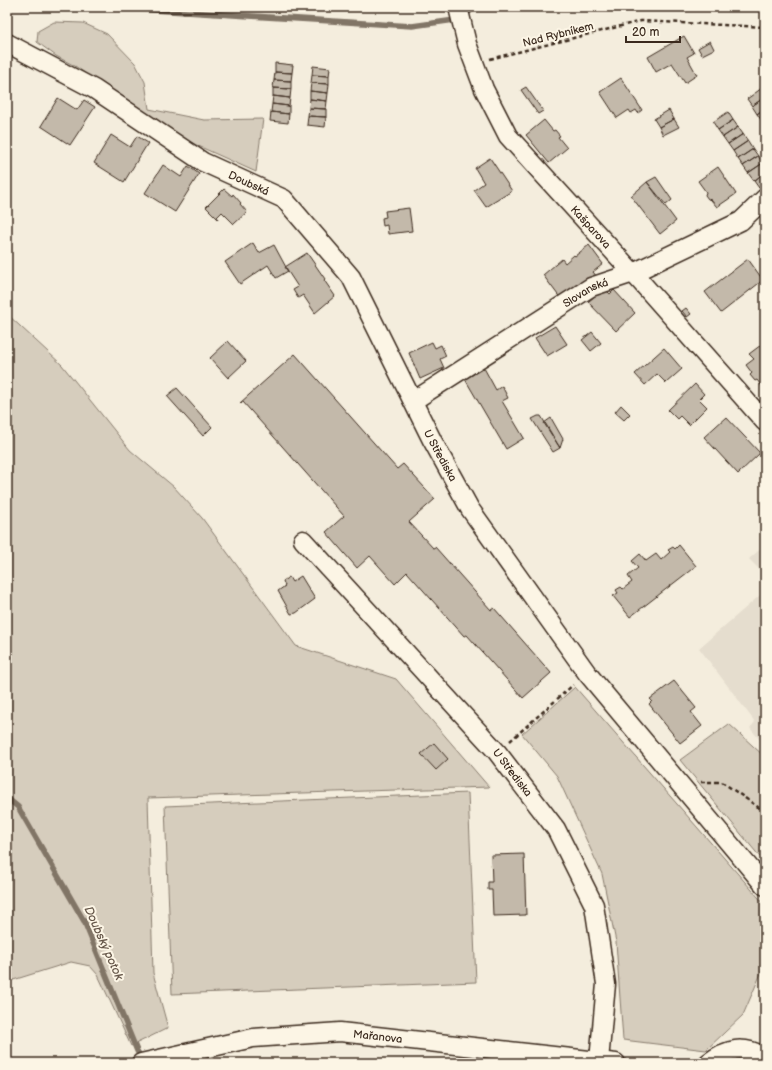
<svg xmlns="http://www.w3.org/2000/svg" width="772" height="1070" font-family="'Balsamiq Sans',sans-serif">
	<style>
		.built { fill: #e5ddce }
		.green { fill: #d6cdbd; stroke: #887c6e }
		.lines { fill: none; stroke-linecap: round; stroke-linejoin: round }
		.stream { stroke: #817466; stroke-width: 5.5 }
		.building { fill: #c3b9aa; stroke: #3b2a1e }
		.minor-casing { stroke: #3b2a1e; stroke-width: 21 }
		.path { stroke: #3b2a1e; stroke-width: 2.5; stroke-dasharray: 4 3; stroke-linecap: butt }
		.minor { stroke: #fcf5e5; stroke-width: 18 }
		.labels { text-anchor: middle; stroke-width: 4; stroke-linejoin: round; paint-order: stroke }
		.street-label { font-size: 11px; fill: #3b2a1e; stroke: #fcf5e5 }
		.water-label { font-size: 12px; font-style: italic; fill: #645548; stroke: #fcf5e5 }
	</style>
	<rect width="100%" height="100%" fill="#f4eddd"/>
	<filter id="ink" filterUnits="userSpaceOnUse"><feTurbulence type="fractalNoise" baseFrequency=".025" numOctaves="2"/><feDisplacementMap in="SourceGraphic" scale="8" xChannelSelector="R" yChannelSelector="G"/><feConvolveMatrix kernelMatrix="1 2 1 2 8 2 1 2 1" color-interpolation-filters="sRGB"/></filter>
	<g filter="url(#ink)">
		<path class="built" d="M 765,545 L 765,575 L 749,559 Z
			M 765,591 L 765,746 L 750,728 L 755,722 L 699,648 Z"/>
		<path class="green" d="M 54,22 L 83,23 L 107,34 L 135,63 L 145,82 L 149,109 L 204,120 L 263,119 L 256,172 L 194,144 L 157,124 L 75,66 L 56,56 L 37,42 L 38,31 Z
			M 7,314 L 62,365 L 130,450 L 174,487 L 202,518 L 296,646 L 396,679 L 489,787 L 148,798 L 153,973 L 168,1028 L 131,1046 L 98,975 L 90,966 L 71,962 L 10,981 L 7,981 Z
			M 575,687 L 765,905 L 765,964 L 743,1015 L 706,1050 L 623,1040 L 616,942 L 602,874 L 557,776 L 522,734 Z
			M 729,724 L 765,757 L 765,863 L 680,760 Z
			M 468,793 L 476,982 L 172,994 L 165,806 Z"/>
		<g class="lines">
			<path class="stream" d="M 106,7 L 412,26 L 462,19 L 474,7
				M 7,798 L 18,807 L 84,921 L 137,1051 L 142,1059"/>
		</g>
		<path class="building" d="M 684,36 L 694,53 L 687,57 L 697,75 L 685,83 L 672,63 L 656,72 L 648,57 Z
			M 710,41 L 714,49 L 702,55 L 698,48 Z
			M 275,63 L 293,65 L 292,73 L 275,72 Z
			M 313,66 L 330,68 L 329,76 L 312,75 Z
			M 275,72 L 292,73 L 291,81 L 274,80 Z
			M 312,75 L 329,76 L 329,84 L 311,83 Z
			M 621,78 L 642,110 L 638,113 L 636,110 L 631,113 L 629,110 L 617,118 L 600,92 Z
			M 274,80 L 291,81 L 291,89 L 273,88 Z
			M 311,83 L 329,84 L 328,93 L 310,91 Z
			M 526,87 L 543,111 L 538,114 L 521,90 Z
			M 273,88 L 291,89 L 290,98 L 273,96 Z
			M 762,88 L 765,93 L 765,97 L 752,106 L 747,99 Z
			M 310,91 L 328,93 L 327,101 L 310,99 Z
			M 273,96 L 290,98 L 289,106 L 272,104 Z
			M 765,97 L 765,108 L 757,114 L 752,106 Z
			M 58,98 L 77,110 L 84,100 L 95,107 L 70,145 L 41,126 Z
			M 310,99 L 327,101 L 326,109 L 309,108 Z
			M 272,104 L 289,106 L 289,114 L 271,112 Z
			M 309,108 L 326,109 L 326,117 L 308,116 Z
			M 765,108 L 765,119 L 762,121 L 757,114 Z
			M 669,110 L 674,119 L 659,127 L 654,119 Z
			M 271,112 L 289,114 L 288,123 L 270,121 Z
			M 728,112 L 733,120 L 718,130 L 713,122 Z
			M 308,116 L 326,117 L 325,127 L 307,125 Z
			M 674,119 L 679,127 L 663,135 L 659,127 Z
			M 544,120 L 553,131 L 555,130 L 560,136 L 558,137 L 567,148 L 549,163 L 526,135 Z
			M 733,120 L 738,127 L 723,137 L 718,130 Z
			M 738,127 L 743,134 L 728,144 L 723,137 Z
			M 743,134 L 748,141 L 733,151 L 728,144 Z
			M 111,135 L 130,147 L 137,136 L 148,143 L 124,182 L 94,163 Z
			M 748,141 L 753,149 L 738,159 L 733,151 Z
			M 753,149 L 758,156 L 743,166 L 738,159 Z
			M 758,156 L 763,163 L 748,173 L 743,166 Z
			M 490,158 L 512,191 L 486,207 L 474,190 L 484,183 L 475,168 Z
			M 763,163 L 765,166 L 765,172 L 754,181 L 748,173 Z
			M 163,165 L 181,177 L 188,166 L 199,174 L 175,212 L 145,193 Z
			M 718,167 L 736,194 L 717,207 L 711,200 L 708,199 L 705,195 L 706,192 L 698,181 Z
			M 765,172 L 765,184 L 759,188 L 754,181 Z
			M 656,177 L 672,200 L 666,205 L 647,182 Z
			M 647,182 L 676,221 L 660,234 L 631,196 Z
			M 224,189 L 232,196 L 233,194 L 241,203 L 240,204 L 247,212 L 234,224 L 222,212 L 217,217 L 218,219 L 206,207 Z
			M 409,208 L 412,231 L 388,234 L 387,225 L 383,226 L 382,218 L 386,217 L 385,211 Z
			M 253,243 L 259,253 L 274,245 L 288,271 L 276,278 L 268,265 L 240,284 L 225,262 Z
			M 589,245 L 603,264 L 593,272 L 597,277 L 561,299 L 543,275 L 562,259 L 565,263 L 574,255 L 575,256 Z
			M 307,253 L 325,279 L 324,280 L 335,296 L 315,313 L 303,295 L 298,298 L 293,290 L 298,287 L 285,267 Z
			M 748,259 L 763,280 L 721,313 L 705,292 Z
			M 604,288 L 610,294 L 614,290 L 635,313 L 616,331 L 588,302 Z
			M 686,308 L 691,314 L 687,317 L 682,311 Z
			M 555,326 L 567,344 L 547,356 L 535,338 Z
			M 592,332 L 601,343 L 591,351 L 582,340 Z
			M 228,341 L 246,361 L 228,378 L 210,358 Z
			M 432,342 L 435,348 L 441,345 L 446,356 L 440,359 L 444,368 L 420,379 L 409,353 Z
			M 765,342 L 765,390 L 757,380 L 755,381 L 750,375 L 752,373 L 746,365 L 754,359 L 749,354 Z
			M 664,348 L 682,369 L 666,383 L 657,374 L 645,385 L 635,374 Z
			M 295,354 L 397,469 L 403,464 L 435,499 L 409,522 L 433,548 L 435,547 L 491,610 L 494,608 L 551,673 L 523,698 L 467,635 L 464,636 L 407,572 L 395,584 L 370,556 L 357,568 L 326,532 L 344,516 L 243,402 L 240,403 Z
			M 484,368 L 496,390 L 502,386 L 508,398 L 502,401 L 524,438 L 506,449 L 465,379 Z
			M 695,384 L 704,394 L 699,399 L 707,407 L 689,425 L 680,416 L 677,419 L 668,410 Z
			M 177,388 L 212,427 L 203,436 L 167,396 Z
			M 621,405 L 630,414 L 624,420 L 615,412 Z
			M 538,416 L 541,416 L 560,448 L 553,452 L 532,419 Z
			M 726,417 L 760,453 L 738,474 L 704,437 Z
			M 551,418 L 563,439 L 560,448 L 544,423 Z
			M 679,545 L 696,566 L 630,617 L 613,596 L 618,593 L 616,590 L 621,587 L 623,589 L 632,582 L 628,576 L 638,568 L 632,561 L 640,554 L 646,561 L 656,554 L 661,560 L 670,552 L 668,550 L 673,547 L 675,549 Z
			M 301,576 L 315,599 L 296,613 L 291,614 L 278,591 L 285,586 L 283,581 L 289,577 L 292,582 Z
			M 674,681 L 696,708 L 691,712 L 702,726 L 680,743 L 649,704 L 652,701 L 650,699 Z
			M 434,743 L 448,759 L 436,770 L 421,754 Z
			M 524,854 L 526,915 L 493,916 L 492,890 L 488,890 L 488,882 L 492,882 L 491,855 Z"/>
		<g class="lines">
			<defs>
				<g id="minor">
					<path id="s1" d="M 458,7 L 467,44 L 484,89 L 508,136 L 633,273 L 765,422"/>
					<path id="s2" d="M 7,43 L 94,89 L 203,162 L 284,199 L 351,277 L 432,440 L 470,509 L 587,673 L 765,886"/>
					<path id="s3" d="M 413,401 L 591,287 L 633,273 L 741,221 L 765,198"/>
					<path id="s4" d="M 303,540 L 497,752 L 556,829 L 594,905 L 606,984 L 599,1061"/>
					<path id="s5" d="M 141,1063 L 253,1038 L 340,1032 L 616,1063"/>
					<path d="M 708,1063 C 727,1048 743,1045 765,1057"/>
				</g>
			</defs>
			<use href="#minor" class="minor-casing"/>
			<path class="path" d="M 490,59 L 641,21 L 765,27
				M 510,741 L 573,685
				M 701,782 L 722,782 L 765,812"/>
			<use href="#minor" class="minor"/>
		</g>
	</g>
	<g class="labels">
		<g class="street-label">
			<text transform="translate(558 34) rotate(-14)" y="4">Nad Rybníkem</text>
			<text dy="4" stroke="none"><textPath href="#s2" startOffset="280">Doubská</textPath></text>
			<text dy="4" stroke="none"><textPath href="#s1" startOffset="262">Kašparova</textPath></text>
			<text dy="4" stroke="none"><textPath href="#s3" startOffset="204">Slovanská</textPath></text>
			<text dy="4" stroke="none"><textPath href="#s2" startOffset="621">U Střediska</textPath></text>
			<text dy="4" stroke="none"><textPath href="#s4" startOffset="313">U Střediska</textPath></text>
			<text dy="4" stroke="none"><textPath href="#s5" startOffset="240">Mařanova</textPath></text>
		</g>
		<g class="water-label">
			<text transform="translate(104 943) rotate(66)" y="4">Doubský potok</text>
		</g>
	</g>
	<rect width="772" height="1070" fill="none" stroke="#fcf5e5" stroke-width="24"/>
	<rect x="12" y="12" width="748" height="1046" fill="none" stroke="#3b2a1e" stroke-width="1.5" filter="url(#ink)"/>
	<path d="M626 36v6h54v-6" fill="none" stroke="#3b2a1e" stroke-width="2"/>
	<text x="632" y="36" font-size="12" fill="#3b2a1e" stroke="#fcf5e5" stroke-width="3" paint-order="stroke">20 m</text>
</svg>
